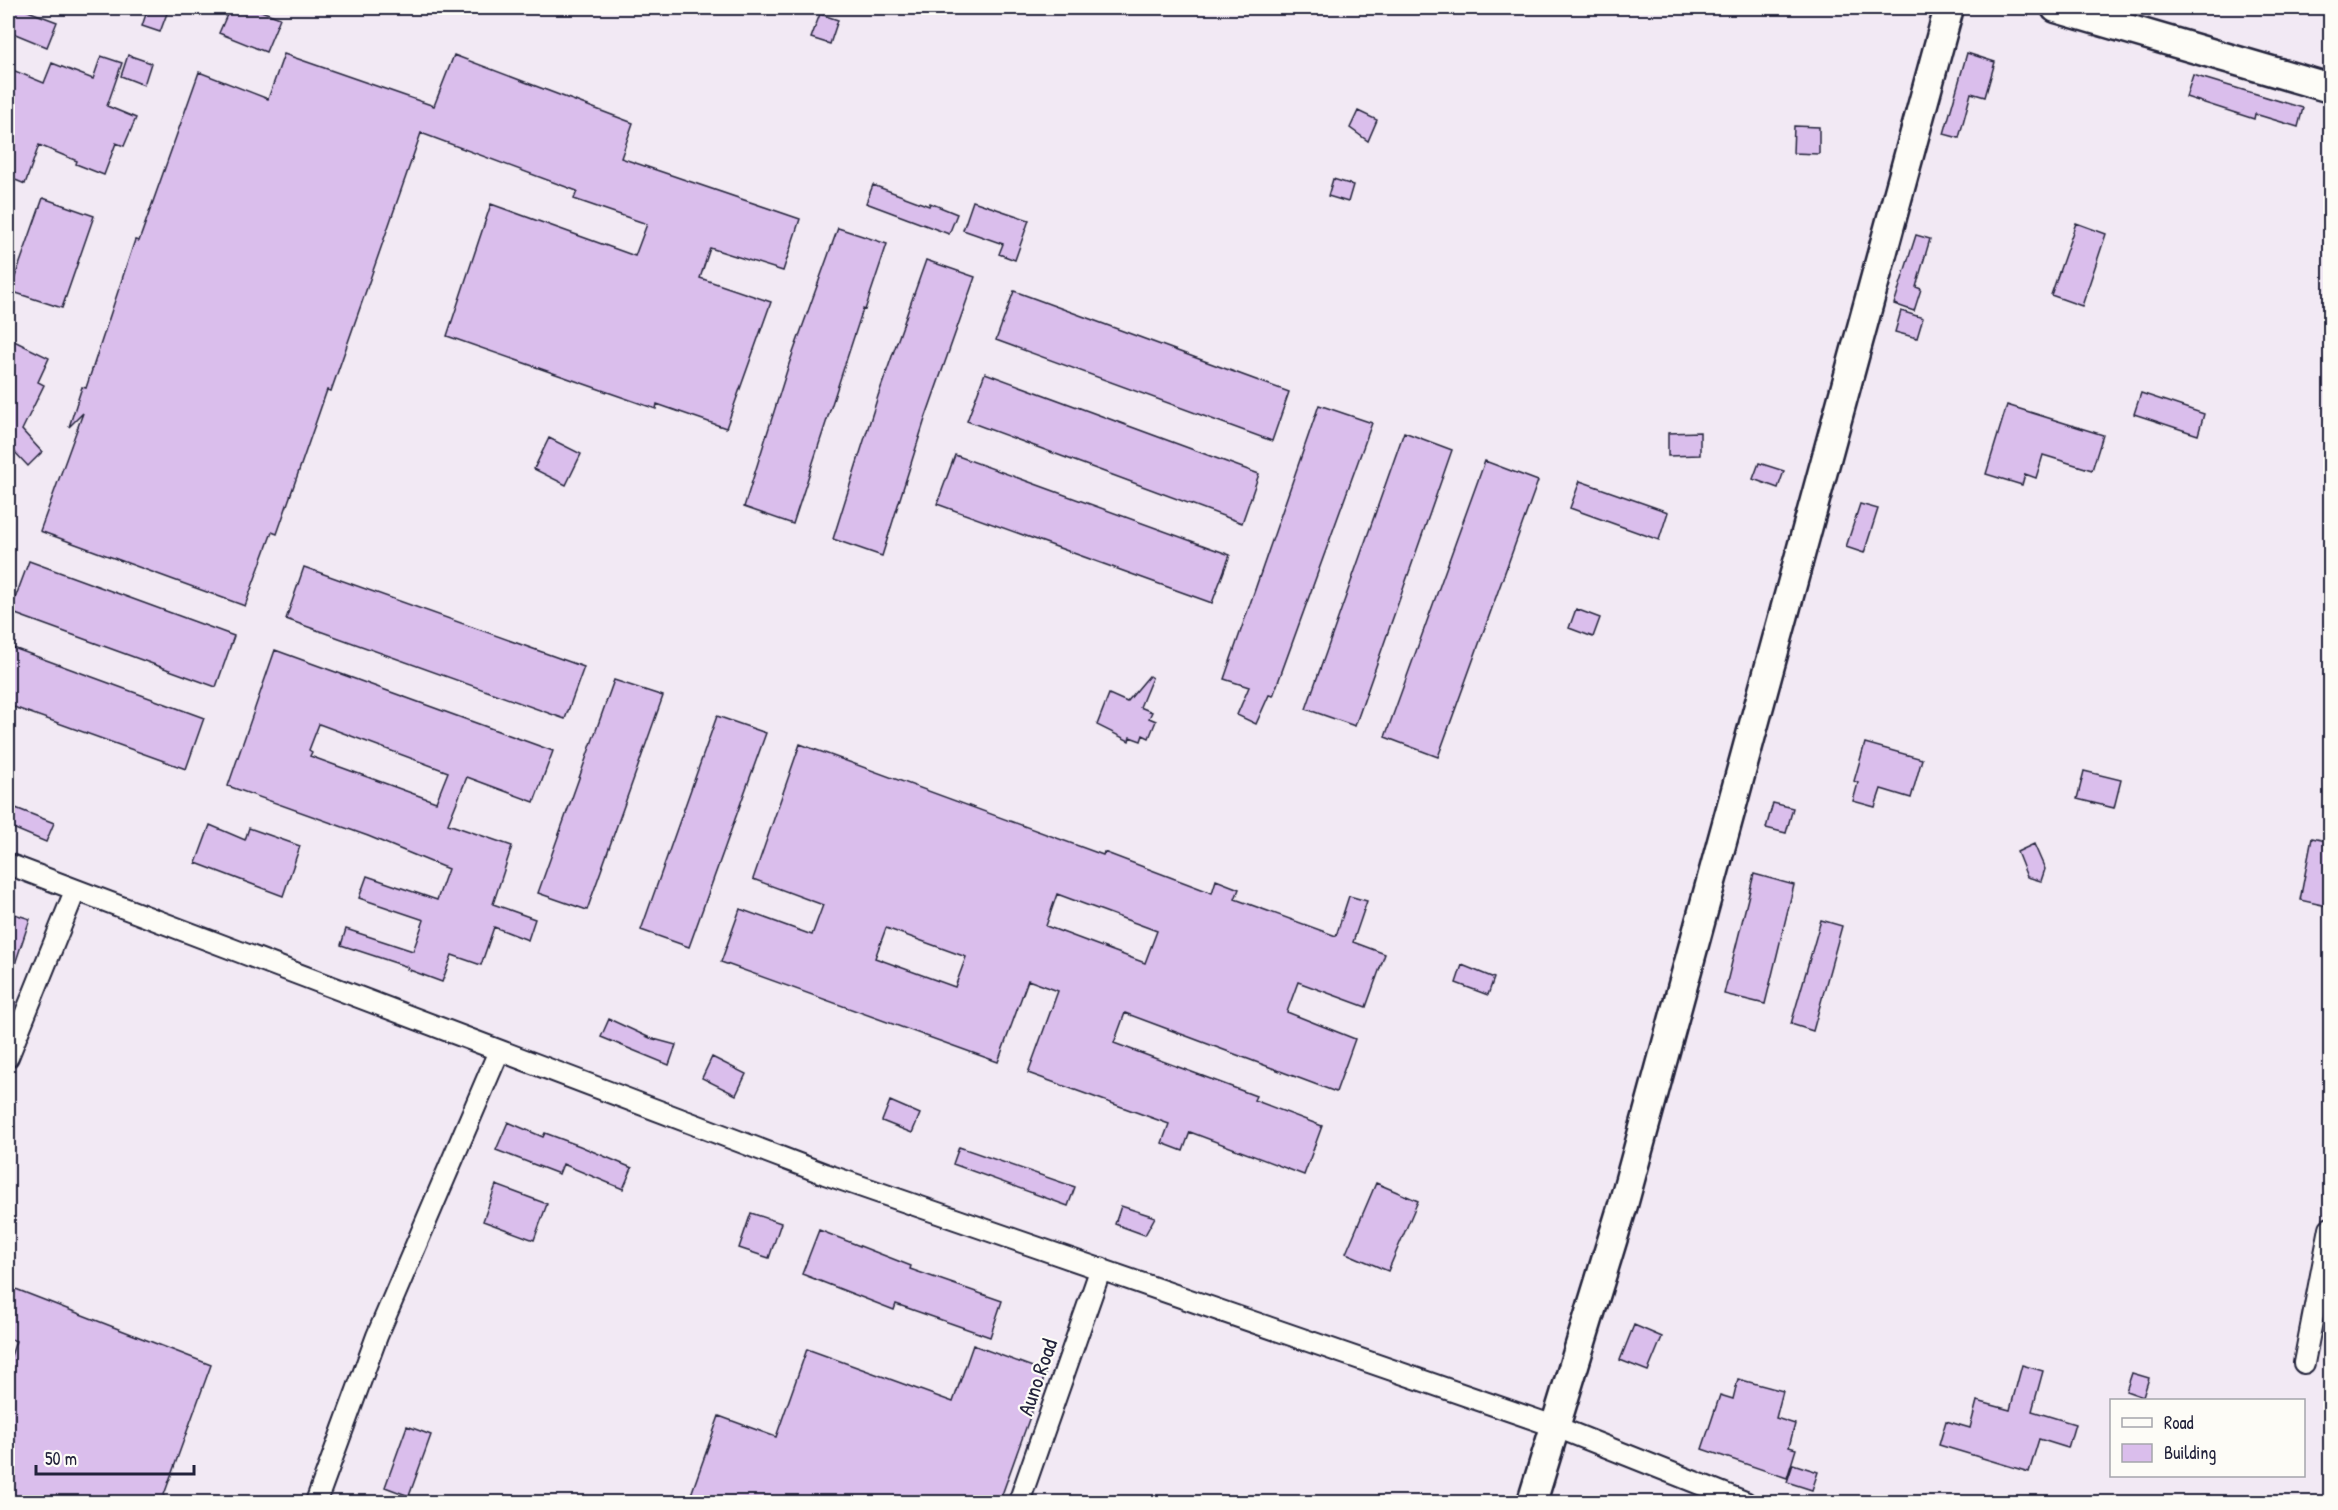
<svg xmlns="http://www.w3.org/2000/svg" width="2338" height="1510" font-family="'Patrick Hand',sans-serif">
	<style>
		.building { fill: #dabeec; stroke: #22223b; stroke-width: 1.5; fill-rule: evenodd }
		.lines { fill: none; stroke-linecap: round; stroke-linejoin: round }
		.street-casing { stroke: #22223b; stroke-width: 24 }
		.secondary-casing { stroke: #22223b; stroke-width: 33 }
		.street { stroke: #fdfcf7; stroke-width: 20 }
		.secondary { stroke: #fdfcf7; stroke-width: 28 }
		.labels { text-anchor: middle; stroke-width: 4.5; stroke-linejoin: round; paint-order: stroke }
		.street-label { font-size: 22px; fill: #22223b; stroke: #fdfcf7 }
	</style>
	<rect width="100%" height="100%" fill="#f2e9f4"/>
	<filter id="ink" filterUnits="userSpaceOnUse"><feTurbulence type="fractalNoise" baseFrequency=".0167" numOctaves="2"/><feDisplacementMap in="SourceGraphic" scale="12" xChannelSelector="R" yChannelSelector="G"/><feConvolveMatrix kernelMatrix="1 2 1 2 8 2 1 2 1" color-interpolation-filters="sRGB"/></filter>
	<g filter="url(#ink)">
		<path class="building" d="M 10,8 L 20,8 L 57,22 L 47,47 L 8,31 Z
			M 148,8 L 169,8 L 160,32 L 142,26 Z
			M 230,8 L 253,8 L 280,18 L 266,52 L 219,33 Z
			M 820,14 L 838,20 L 830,44 L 811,38 Z
			M 1967,53 L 1995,62 L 1985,97 L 1971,93 L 1959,138 L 1944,134 Z
			M 284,54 L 434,106 L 454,55 L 633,123 L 621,158 L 800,219 L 783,271 L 710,248 L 700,278 L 771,302 L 726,428 L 657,404 L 656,409 L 447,336 L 491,204 L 635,256 L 647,224 L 574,199 L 577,191 L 421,133 L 331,391 L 327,390 L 277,534 L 272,532 L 245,606 L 40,531 L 83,413 L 69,427 L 82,387 L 86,388 L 135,240 L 139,241 L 199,72 L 268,99 Z
			M 128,55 L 151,63 L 144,85 L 121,76 Z
			M 101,56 L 122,63 L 107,106 L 136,118 L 124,146 L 116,143 L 104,175 L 76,164 L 77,161 L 39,145 L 25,184 L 8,177 L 8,68 L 44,83 L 52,63 L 93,79 Z
			M 2193,75 L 2303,108 L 2298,127 L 2255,114 L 2254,119 L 2186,97 Z
			M 1358,111 L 1377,120 L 1368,141 L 1350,128 Z
			M 1794,126 L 1819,127 L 1819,154 L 1793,153 Z
			M 1333,179 L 1353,185 L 1348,202 L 1328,196 Z
			M 873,185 L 929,206 L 930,203 L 957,214 L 949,234 L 866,203 Z
			M 43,198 L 94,216 L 62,308 L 10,291 Z
			M 973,201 L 1029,220 L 1015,260 L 999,254 L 1003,244 L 963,230 Z
			M 2076,223 L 2106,234 L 2082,306 L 2051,295 Z
			M 838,228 L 887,244 L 865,310 L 863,309 L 793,524 L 744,507 L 789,364 Z
			M 1916,235 L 1930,239 L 1916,287 L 1921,289 L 1914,311 L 1894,304 Z
			M 926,260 L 975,277 L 925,419 L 882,556 L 833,539 L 878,396 Z
			M 1014,291 L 1289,392 L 1272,441 L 996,340 Z
			M 1901,311 L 1923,318 L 1917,338 L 1895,332 Z
			M 8,338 L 49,358 L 38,382 L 44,385 L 22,430 L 42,452 L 28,466 L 12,449 L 8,458 Z
			M 985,373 L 1259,474 L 1242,523 L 967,421 Z
			M 2141,393 L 2204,414 L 2198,435 L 2134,414 Z
			M 1319,405 L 1372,423 L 1273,696 L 1269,695 L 1256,724 L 1237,715 L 1249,687 L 1224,679 Z
			M 2007,405 L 2103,435 L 2092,470 L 2043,455 L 2036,478 L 2025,474 L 2022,485 L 1986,474 Z
			M 1404,432 L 1452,450 L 1355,726 L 1306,709 Z
			M 1700,432 L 1700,455 L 1668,456 L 1668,433 Z
			M 549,438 L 581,454 L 566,485 L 534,469 Z
			M 955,455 L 1230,555 L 1212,603 L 937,504 Z
			M 1485,461 L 1538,481 L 1438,757 L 1385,737 Z
			M 1759,463 L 1784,471 L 1778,488 L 1753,479 Z
			M 1580,481 L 1668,512 L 1659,540 L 1570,508 Z
			M 1860,504 L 1878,509 L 1864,553 L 1846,547 Z
			M 29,561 L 234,636 L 216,687 L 10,612 Z
			M 304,567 L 584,667 L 565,719 L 286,619 Z
			M 1576,609 L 1600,618 L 1593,637 L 1569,628 Z
			M 8,646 L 204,718 L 186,769 L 8,705 Z
			M 275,650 L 553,751 L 534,802 L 467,777 L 448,824 L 512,846 L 493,904 L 535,919 L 528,940 L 494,927 L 481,965 L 452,955 L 442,982 L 407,969 L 408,967 L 341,945 L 346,929 L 413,951 L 424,920 L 359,898 L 367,876 L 437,900 L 448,869 L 368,836 L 228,786 ZM 319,724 L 448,772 L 436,802 L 310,756 L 312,752 L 309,750 Z
			M 1149,676 L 1152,678 L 1140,707 L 1152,712 L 1149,718 L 1156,721 L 1149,738 L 1143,735 L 1141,741 L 1130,737 L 1129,741 L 1097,725 L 1109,694 L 1127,702 Z
			M 614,680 L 663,696 L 587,910 L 538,893 Z
			M 717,716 L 766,733 L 689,947 L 641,930 Z
			M 1865,743 L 1922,759 L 1911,798 L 1881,789 L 1875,807 L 1853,801 L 1858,783 L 1854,781 Z
			M 800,744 L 1103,855 L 1104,852 L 1212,893 L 1216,880 L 1239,889 L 1235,899 L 1336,936 L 1349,896 L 1367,901 L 1353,942 L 1385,954 L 1366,1007 L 1298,982 L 1287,1012 L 1355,1039 L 1336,1092 L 1125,1013 L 1114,1043 L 1256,1096 L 1254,1100 L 1322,1126 L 1304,1175 L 1190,1132 L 1183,1151 L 1162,1143 L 1169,1124 L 1028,1073 L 1058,991 L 1028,980 L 998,1062 L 721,962 L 740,909 L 812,935 L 823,905 L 753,879 ZM 1057,894 L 1157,931 L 1145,963 L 1046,926 ZM 886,928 L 966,957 L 955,987 L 875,958 Z
			M 2084,771 L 2121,780 L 2114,808 L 2077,799 Z
			M 1773,803 L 1793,808 L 1786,833 L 1766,828 Z
			M 8,805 L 54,823 L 46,842 L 8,826 Z
			M 210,825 L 245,840 L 249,828 L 300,846 L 283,896 L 196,863 Z
			M 2312,838 L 2331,842 L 2331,907 L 2300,900 Z
			M 2034,844 L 2045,869 L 2041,881 L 2027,877 L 2017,852 Z
			M 1754,874 L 1794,885 L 1765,1004 L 1724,994 Z
			M 8,912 L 30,919 L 11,976 L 8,976 Z
			M 1821,920 L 1842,926 L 1813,1031 L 1791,1024 Z
			M 1462,965 L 1494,978 L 1488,995 L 1456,983 Z
			M 609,1019 L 650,1038 L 676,1045 L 669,1065 L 601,1037 Z
			M 712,1057 L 746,1074 L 736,1095 L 702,1078 Z
			M 890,1101 L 920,1114 L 912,1133 L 882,1121 Z
			M 508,1122 L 543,1137 L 545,1133 L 580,1146 L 632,1168 L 623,1189 L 563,1164 L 559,1174 L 496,1150 Z
			M 959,1147 L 1075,1187 L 1068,1206 L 953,1164 Z
			M 1376,1183 L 1418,1201 L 1388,1271 L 1346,1253 Z
			M 496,1185 L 547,1204 L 534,1240 L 483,1221 Z
			M 1121,1206 L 1155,1217 L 1145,1235 L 1115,1224 Z
			M 751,1213 L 781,1223 L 769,1258 L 739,1248 Z
			M 819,1230 L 911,1266 L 910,1269 L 1002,1301 L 990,1337 L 896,1304 L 894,1310 L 802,1274 Z
			M 8,1286 L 211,1365 L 161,1503 L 8,1503 L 8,1365 L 16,1341 L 8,1338 Z
			M 1634,1325 L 1662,1337 L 1648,1371 L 1620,1360 Z
			M 973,1345 L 1046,1372 L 999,1503 L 688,1503 L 719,1416 L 776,1437 L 807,1349 L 953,1402 Z
			M 2022,1365 L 2043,1371 L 2032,1411 L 2075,1424 L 2068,1448 L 2039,1439 L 2029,1472 L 1939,1445 L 1946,1421 L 1970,1428 L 1977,1401 L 2010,1410 Z
			M 2132,1373 L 2149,1378 L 2143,1397 L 2126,1391 Z
			M 1738,1379 L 1783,1391 L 1776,1418 L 1795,1424 L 1789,1447 L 1796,1449 L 1787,1478 L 1702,1449 L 1720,1395 L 1733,1399 Z
			M 407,1426 L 431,1435 L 409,1496 L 385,1487 Z
			M 1793,1464 L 1818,1472 L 1812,1490 L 1787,1482 Z"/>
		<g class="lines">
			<defs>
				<path id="street" d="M 8,864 L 825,1174 L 1554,1426 L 1745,1502
					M 8,1057 L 75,891
					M 2304,1363 L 2330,1228
					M 316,1502 L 377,1336 L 499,1051
					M 1019,1502 L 1101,1268"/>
				<path id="secondary" d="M 2056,8 L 2330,88
					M 1532,1502 L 1623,1205 L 1949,8"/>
			</defs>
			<use href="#street" class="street-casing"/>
			<use href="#secondary" class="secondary-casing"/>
			<use href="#street" class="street"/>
			<use href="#secondary" class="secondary"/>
		</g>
	</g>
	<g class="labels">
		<g class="street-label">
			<text transform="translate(1037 1377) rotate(-71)" y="8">Auno Road</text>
		</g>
	</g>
	<rect width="2338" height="1510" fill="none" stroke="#fdfcf7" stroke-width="30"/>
	<rect x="15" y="15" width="2308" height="1480" fill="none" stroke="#22223b" stroke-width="2" filter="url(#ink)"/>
	<rect x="2110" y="1399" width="195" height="78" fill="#fdfcf7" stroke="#a5a5ac" stroke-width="1.5"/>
	<rect x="2122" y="1418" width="30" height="9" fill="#fdfcf7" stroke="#a5a5ac" stroke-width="1.5"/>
	<text x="2164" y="1429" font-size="18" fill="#22223b">Road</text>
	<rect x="2122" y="1444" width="30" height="18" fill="#dabeec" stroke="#a5a5ac" stroke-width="1.5"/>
	<text x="2164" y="1459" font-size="18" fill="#22223b">Building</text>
	<path d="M36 1465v9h158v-9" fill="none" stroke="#22223b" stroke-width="3"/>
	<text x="45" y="1465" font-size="18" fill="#22223b" stroke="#fdfcf7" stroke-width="4.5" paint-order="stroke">50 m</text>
</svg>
